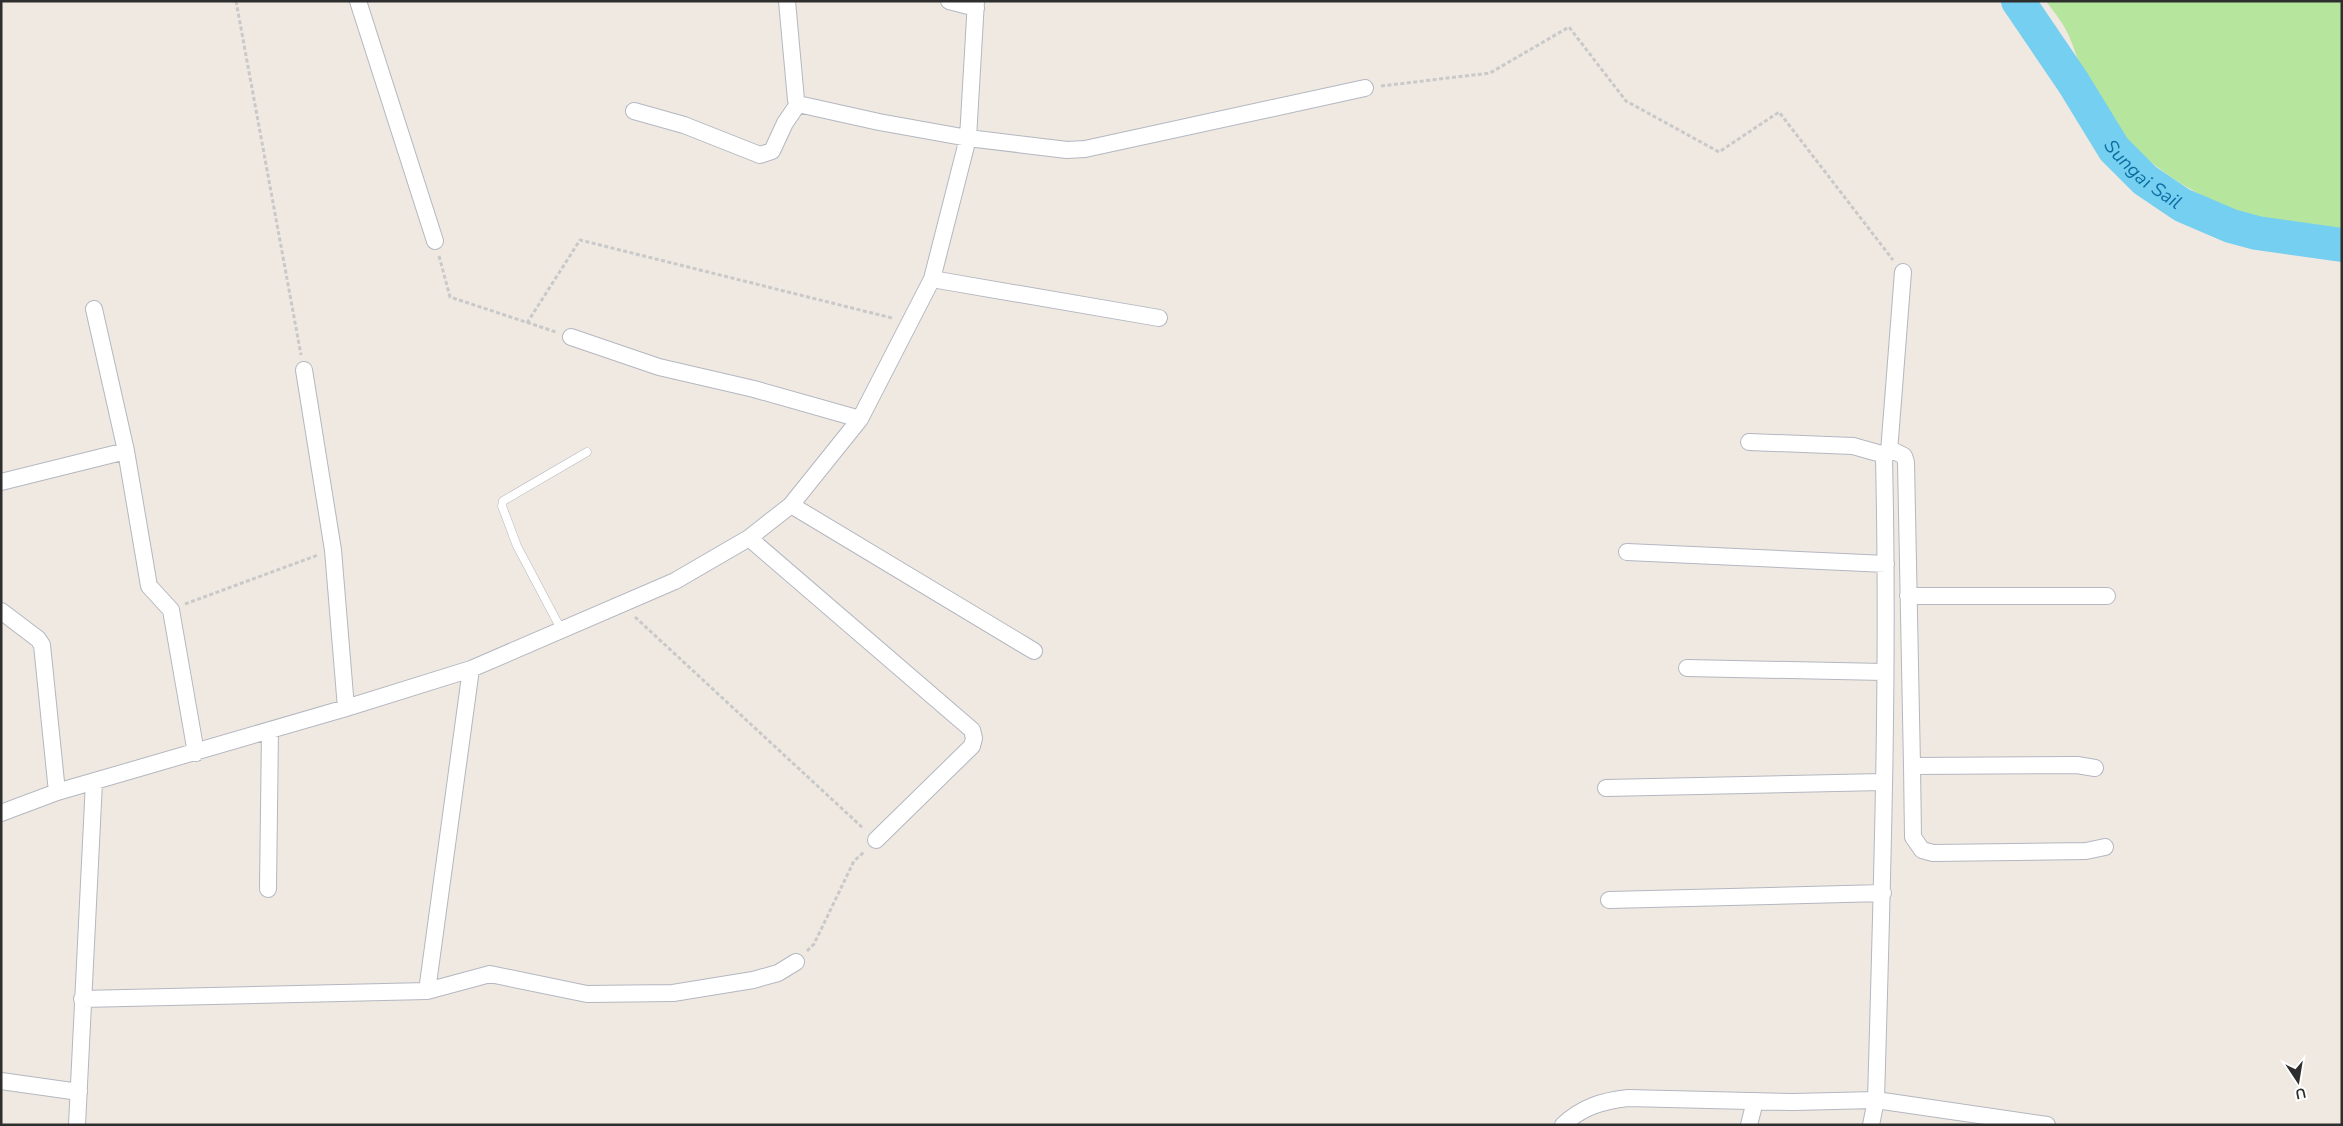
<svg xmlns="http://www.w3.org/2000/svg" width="2343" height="1126" font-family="'Nunito Sans',sans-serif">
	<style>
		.green { fill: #b6e59e }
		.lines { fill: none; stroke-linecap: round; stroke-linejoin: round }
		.river { stroke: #75cff0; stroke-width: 34 }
		.lane-casing { stroke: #b4b7c1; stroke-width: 9 }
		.street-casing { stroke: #b4b7c1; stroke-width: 18 }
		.path { stroke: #c9c9c9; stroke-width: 3; stroke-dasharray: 4 2.5; stroke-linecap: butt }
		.lane { stroke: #fff; stroke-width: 8 }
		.street { stroke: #fff; stroke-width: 16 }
		.labels { text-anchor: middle; stroke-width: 5; stroke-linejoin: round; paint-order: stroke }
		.water-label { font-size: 19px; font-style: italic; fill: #0d6fa3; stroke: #fff }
	</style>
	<rect width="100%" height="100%" fill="#efe9e1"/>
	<path class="green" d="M 2046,1 L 2342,1 L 2342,232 C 2251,231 2151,183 2099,106 C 2085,85 2079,60 2069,36 C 2064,24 2054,12 2046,1 Z"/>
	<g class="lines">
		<path class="river" id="s1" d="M 2018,1 L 2073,82 L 2114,149 L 2145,180 L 2182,205 L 2231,226 L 2257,233 L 2342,245"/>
		<defs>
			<path id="lane" d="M 562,631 L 517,546 L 502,506 L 503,501 L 587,452"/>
			<path id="street" d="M 358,1 L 435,241
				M 787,1 L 796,100 L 798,104 L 879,122 L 968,138 L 1067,150 L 1085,149 L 1365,88
				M 949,1 L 976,8
				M 634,111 L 684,125 L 760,155 L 772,151 L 785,123 L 798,104
				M 932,279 L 1159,318
				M 94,309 L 126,451 L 149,586 L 171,610 L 196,753
				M 571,337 L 659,367 L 754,389 L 860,419
				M 304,370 L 333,550 L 346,708
				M 1749,442 L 1853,446 L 1885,455
				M 1889,452 L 1903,272
				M 1,482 L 126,451
				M 791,505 L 1034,651
				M 749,538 L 972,730 L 974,738 L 972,746 L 876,840
				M 1627,552 L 1886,564
				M 1908,596 L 2107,596
				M 1,611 L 38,639 L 42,645 L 57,792
				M 1687,668 L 1884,672
				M 2095,768 L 2077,765 L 1912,766 L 1913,837 L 1922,850 L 1933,853 L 2086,851 L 2105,847
				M 1606,788 L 1883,782
				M 1,813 L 57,792 L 346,708 L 471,669 L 675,581 L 749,538 L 791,505 L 860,419 L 932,279 L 968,138 L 976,1
				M 268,889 L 270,730
				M 1609,900 L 1883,893
				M 427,991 L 471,669
				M 82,999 L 427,991 L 490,974 L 587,994 L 673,993 L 753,980 L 778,973 L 796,962
				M 1,1081 L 79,1092
				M 77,1125 L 94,782
				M 1563,1125 C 1582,1107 1602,1101 1628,1098 L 1793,1102 L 1876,1100 L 2047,1125
				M 1749,1125 L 1755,1101
				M 1871,1125 L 1876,1100 C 1882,887 1889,673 1884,459 L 1885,455 L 1894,451 L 1904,456 L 1906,462 L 1912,766"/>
		</defs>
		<use href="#lane" class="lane-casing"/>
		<use href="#street" class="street-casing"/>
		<path class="path" d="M 236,1 L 301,355
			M 1381,86 L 1490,73 L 1569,27 L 1626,101 L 1719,152 L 1779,112 L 1893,260
			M 439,256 L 450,297 L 556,332
			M 527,323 L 580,240 L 892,318
			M 185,604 L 318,555
			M 635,617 L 864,829
			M 807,951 L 814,944 L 854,861 L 864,852"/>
		<use href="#lane" class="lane"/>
		<use href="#street" class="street"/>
	</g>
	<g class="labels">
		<g class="water-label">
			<text dy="7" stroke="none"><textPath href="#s1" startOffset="215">Sungai Sail</textPath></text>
		</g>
	</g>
	<rect width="2343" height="1126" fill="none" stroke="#2e2e2e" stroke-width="5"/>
	<g transform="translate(2298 1081) rotate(168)" stroke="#ffffff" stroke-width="4" paint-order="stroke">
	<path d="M0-4L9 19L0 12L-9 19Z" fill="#2e2e2e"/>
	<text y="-8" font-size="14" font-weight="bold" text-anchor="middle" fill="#2e2e2e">U</text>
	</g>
</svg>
